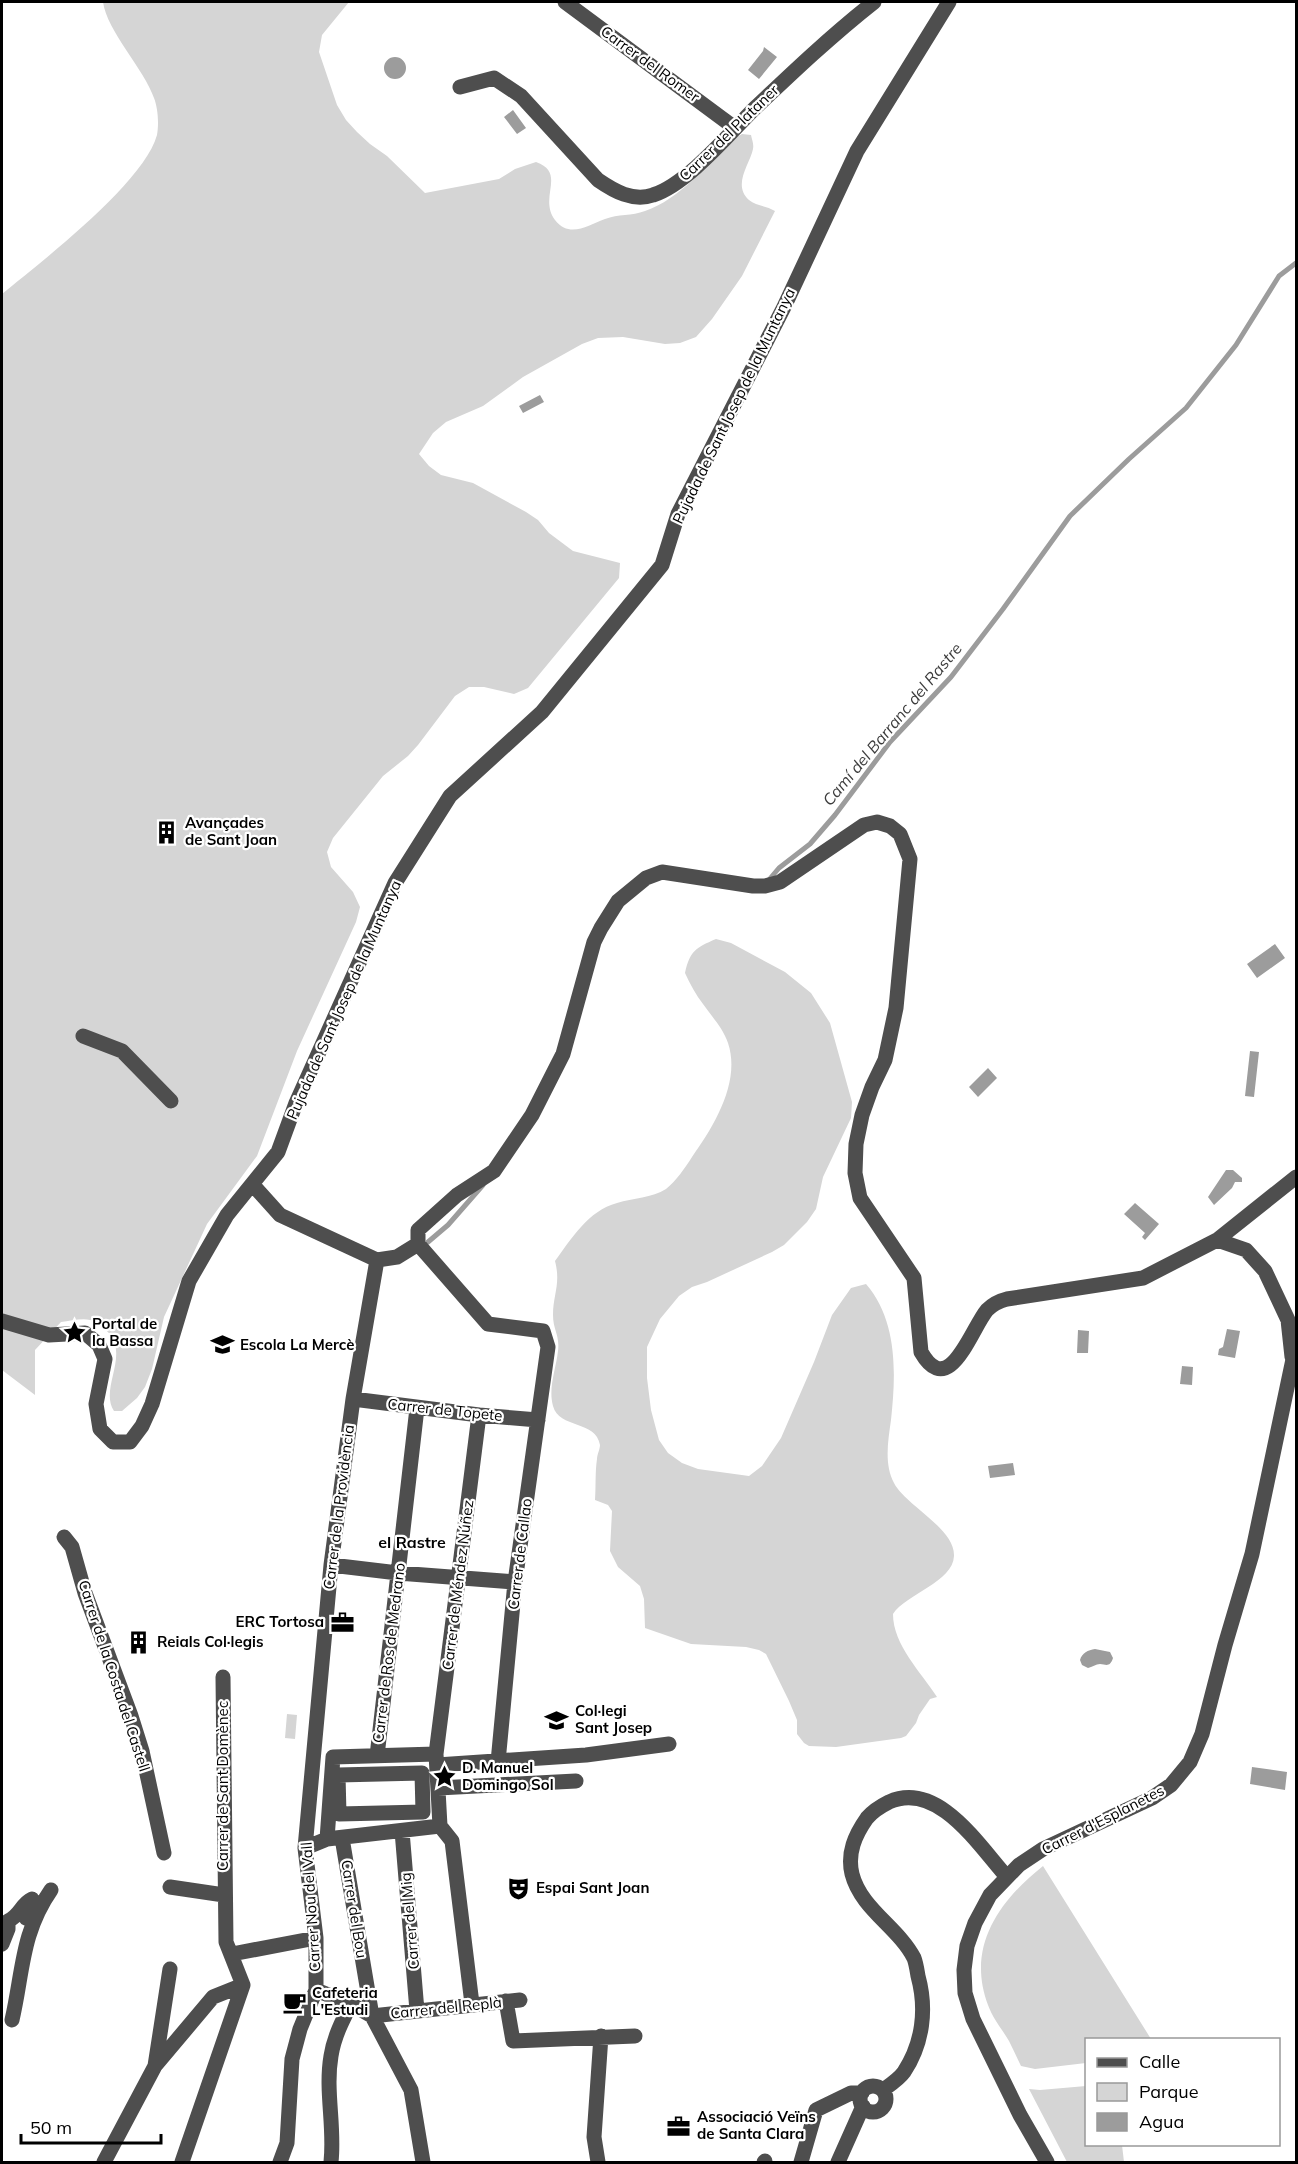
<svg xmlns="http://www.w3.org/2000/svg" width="1298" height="2164" font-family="Mulish,sans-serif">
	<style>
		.green { fill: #d5d5d5 }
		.water { fill: #9c9c9c }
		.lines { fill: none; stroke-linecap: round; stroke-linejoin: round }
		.stream { stroke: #9c9c9c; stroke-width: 5 }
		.minor { stroke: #4e4e4e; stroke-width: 15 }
		.labels { text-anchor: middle; stroke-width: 4.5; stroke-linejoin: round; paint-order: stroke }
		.street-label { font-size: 15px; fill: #000; stroke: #fff }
		.poi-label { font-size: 15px; font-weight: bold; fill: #000; stroke: #fff; text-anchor: start }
		.water-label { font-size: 16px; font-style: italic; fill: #3d3d3d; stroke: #fff }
		.neighbourhood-label { font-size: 16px; font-weight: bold; fill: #000; stroke: #fff }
	</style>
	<rect width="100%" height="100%" fill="#fff"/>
	<path class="green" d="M 103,2 L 349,2 L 322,35 L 319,52 L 337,105 L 346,120 L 357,132 L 370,144 L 387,156 L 425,193 L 499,179 L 515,169 L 536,162 C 567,173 538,197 555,220 C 570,239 588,225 605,219 C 618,214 632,216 645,211 C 680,199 707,165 733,139 L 742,134 L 751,135 C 752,140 754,144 753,149 C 750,164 732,185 749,200 C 756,206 767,206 775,211 L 742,276 L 712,319 L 696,337 L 680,343 L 665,344 L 623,337 L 598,338 L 582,344 L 523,377 L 483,406 L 446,422 L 433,433 L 419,454 L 429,466 L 441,475 L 473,483 L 526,512 L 538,520 L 549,533 L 573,551 L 620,563 L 619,578 L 528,688 L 514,694 L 484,687 L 469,687 L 455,696 L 418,745 L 408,756 L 383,776 L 333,838 L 327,852 L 331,867 L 353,892 L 360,907 L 356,922 L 297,1051 L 257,1156 L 207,1224 L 164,1317 L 152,1369 L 145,1387 L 137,1398 L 122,1411 L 114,1411 C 98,1387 135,1350 102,1327 C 99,1324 94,1320 90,1320 C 82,1318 70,1321 61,1322 L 35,1350 L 35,1395 L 2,1370 L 2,294 C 41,262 144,183 157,135 C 159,124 158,108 154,98 C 144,69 107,31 103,2 Z
		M 716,939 L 731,943 L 785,972 L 811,993 L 830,1023 L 852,1102 L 851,1118 L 823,1177 L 816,1209 L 807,1222 L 784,1245 L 772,1252 L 707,1282 L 692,1287 L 679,1296 L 660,1319 L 647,1347 L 647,1378 L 651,1410 L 659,1440 L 668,1453 L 682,1463 L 698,1469 L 749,1476 L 762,1466 L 781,1438 L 814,1362 L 832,1315 L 851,1288 L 866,1284 C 898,1321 896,1374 891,1420 C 888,1441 884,1464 894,1483 C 906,1506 955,1528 954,1556 C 953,1582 906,1594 893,1614 C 893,1645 921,1672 937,1697 L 930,1699 L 919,1715 L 916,1723 L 906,1736 L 901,1738 L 836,1747 L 809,1746 L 804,1743 L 797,1734 L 797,1720 L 789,1701 L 766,1654 L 759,1650 L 746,1647 L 691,1644 L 645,1628 L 644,1599 L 640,1586 L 618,1567 L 610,1551 L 612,1511 L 608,1505 L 595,1500 C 596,1487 595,1472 597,1459 C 597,1455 600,1449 600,1445 C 596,1420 559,1429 553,1406 C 548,1388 556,1369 558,1351 C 560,1335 553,1330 553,1315 C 553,1294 561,1284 555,1261 C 572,1238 588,1211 617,1203 C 633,1198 652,1198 666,1189 C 676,1181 685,1168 692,1157 C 714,1126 741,1082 728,1043 C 723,1028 712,1017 703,1004 C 696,995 690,984 685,973 C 690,951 695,948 716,939 Z
		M 287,1714 L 297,1715 L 295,1739 L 285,1738 Z
		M 1043,1866 L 1151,2039 L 1086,2040 L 1086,2063 L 1035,2069 L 1021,2066 C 1017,2058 1013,2049 1009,2041 C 1002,2029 993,2019 988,2005 C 966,1947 999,1901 1043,1866 Z
		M 1086,2086 L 1086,2144 L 1122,2145 L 1124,2162 L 1067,2162 L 1029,2089 L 1040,2090 Z"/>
	<path class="water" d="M 764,47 L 777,57 L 759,79 L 748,70 L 763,51 Z
		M384 68a11 11 0 1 1 22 0a11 11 0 1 1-22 0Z
		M 513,110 L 526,128 L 517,134 L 504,117 Z
		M 540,395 L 544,402 L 523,413 L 519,406 Z
		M 1275,944 L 1285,958 L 1257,978 L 1247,964 Z
		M 1250,1051 L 1259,1052 L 1254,1097 L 1245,1096 Z
		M 988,1068 L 997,1078 L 978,1097 L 969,1087 Z
		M 1226,1170 L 1233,1170 L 1242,1178 L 1242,1182 L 1235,1182 L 1232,1188 L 1214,1205 L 1208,1197 Z
		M 1135,1203 L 1159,1224 L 1145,1240 L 1142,1237 L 1145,1233 L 1124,1214 Z
		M 1227,1329 L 1240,1331 L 1235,1358 L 1218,1355 L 1219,1349 L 1223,1347 Z
		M 1078,1330 L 1089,1331 L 1088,1353 L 1077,1353 Z
		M 1182,1366 L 1193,1367 L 1192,1385 L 1180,1384 Z
		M 1013,1463 L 1015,1475 L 990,1478 L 988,1466 Z
		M 1095,1649 L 1110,1652 L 1113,1658 C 1110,1667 1107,1665 1100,1664 C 1096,1664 1092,1667 1088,1668 L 1082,1665 L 1080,1660 C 1082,1653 1088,1650 1095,1649 Z
		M 1252,1767 L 1287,1772 L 1285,1790 L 1250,1784 Z"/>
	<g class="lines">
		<path class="stream" d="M 768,881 L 779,868 L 810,844 L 835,815 L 890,742 L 951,677 L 1003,609 L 1070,516 L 1129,459 L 1186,408 L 1236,345 L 1279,276 L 1296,263
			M 428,1242 L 448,1225 L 483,1185"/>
		<path class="minor" d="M 565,2 L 735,128
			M 460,87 L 494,78 L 521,96 L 598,180 C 614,191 633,202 653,195 C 687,184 728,135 754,109 C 793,72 832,35 874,2
			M 83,1036 L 122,1051 L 171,1101
			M 253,1185 L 280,1215 L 377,1260
			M 1217,1240 L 1246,1250 L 1265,1271 L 1288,1320 L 1292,1357
			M 418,1244 L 488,1324 L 543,1331 L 548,1347 L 515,1582 L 498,1762
			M 377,1260 L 397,1257 L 418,1244 L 418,1230 L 457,1195 L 494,1171 L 532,1115 L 563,1054 L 594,942 L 601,928 L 618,901 L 646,878 L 662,872 L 753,886 L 765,886 L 780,882 L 864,825 L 877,822 L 890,826 L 900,834 L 910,859 L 896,1008 L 885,1060 L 872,1087 L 862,1115 L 856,1144 L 855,1173 L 860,1198 L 914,1278 L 921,1352 C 949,1401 971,1329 987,1310 C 993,1304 999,1301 1007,1299 L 1143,1278 L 1217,1240 L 1296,1177
			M 2,1321 L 49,1335 L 85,1333 L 99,1345 L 105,1359 L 96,1404 L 100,1429 L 113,1442 L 130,1442 L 142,1426 L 152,1404 L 189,1281 L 227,1215 L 278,1152 L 296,1103 L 395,883 L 450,796 L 542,712 L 662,565 L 678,514 L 784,307 L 857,151 L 949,2
			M 353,1399 L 479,1415 L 538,1420
			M 64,1537 L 72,1547 L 85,1593 L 131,1716 L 142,1751 L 164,1853
			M 331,1565 L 398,1573 L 515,1582
			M 436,1754 L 479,1415
			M 377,1756 L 417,1408
			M 437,1765 L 586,1755 L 669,1744
			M 422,1773 L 423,1812 L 339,1814 L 338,1775 Z
			M 438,1788 L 576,1781
			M 440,1826 L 452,1841 L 472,2004
			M 402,1831 L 417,2011
			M 342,1838 L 372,2016 L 520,2000
			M 305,1848 L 327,1839 L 440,1826 L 436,1754 L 333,1757 L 327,1839
			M 170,1887 L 224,1895
			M 2,1944 L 8,1929 L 8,1921 C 21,1915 21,1904 32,1899 L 26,1918
			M 232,1954 L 316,1938
			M 316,1990 L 351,2004 L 372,2016 L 411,2090 L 423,2162
			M 506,2001 L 513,2041 L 635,2036
			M 12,2020 C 23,1973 21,1933 51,1890
			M 155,2066 L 170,1969
			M860 2099a13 13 0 1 1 26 0a13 13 0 1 1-26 0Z
			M 883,2090 C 890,2085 899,2079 904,2072 C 923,2043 927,2009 918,1976 C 917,1970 916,1963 914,1958 C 898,1927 861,1909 852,1874 C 847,1853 855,1835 867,1818 C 873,1811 881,1806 889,1802 C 938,1780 979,1846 1007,1877
			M 104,2162 L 155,2066 L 213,1997 L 243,1985
			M 182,2162 L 243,1985 L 226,1942 L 223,1677
			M 280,2162 L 287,2143 L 292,2059 L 300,2029 L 316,1990 L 316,1938 L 305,1848 L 331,1565 L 353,1399 L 377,1260
			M 331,2162 C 335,2127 325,2091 331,2056 C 334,2037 342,2021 351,2004
			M 598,2162 L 594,2137 L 601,2036
			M 764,2162 L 765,2161
			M 801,2162 L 816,2110 L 851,2093 L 862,2093
			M 838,2162 L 863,2106
			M 1047,2162 L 1020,2115 L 973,2019 L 965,1993 L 964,1970 L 967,1946 L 975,1923 L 990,1895 L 1019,1865 L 1043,1849 L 1152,1798 L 1171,1785 L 1190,1762 L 1202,1734 L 1225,1645 L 1252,1554 L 1296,1345"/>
	</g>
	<defs>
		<symbol id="building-bare" viewBox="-9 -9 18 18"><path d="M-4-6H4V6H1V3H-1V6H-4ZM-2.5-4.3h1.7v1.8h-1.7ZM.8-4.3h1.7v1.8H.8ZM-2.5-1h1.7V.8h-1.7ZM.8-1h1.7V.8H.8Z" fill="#000" stroke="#fff" stroke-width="2.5" paint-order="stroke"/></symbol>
		<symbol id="sight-bare" viewBox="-9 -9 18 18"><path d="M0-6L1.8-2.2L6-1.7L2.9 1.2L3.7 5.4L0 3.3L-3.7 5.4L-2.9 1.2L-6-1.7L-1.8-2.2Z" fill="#000" stroke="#fff" stroke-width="2.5" paint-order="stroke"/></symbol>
		<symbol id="school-bare" viewBox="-9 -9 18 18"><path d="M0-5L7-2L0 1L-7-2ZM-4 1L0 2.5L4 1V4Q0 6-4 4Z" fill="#000" stroke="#fff" stroke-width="2.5" paint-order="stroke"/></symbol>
		<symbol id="office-bare" viewBox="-9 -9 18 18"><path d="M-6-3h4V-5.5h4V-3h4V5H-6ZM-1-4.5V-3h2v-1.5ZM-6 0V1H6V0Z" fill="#000" stroke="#fff" stroke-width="2.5" paint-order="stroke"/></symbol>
		<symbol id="theatre-bare" viewBox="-9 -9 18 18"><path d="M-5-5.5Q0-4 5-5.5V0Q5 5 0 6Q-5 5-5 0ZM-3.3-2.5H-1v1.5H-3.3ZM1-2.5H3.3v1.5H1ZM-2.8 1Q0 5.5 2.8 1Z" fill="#000" stroke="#fff" stroke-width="2.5" paint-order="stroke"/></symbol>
		<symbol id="cafe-bare" viewBox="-9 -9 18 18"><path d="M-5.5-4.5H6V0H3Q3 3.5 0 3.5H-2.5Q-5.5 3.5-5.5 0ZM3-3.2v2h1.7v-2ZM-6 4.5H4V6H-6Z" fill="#000" stroke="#fff" stroke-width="2.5" paint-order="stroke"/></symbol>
	</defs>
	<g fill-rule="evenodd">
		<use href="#building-bare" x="150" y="816" width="33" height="33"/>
		<use href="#sight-bare" x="58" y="1316" width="33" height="33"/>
		<use href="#school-bare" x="206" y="1328" width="33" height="33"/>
		<use href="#office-bare" x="326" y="1606" width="33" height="33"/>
		<use href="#building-bare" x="122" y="1626" width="33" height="33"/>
		<use href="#school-bare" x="540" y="1704" width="33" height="33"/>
		<use href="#sight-bare" x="428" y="1760" width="33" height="33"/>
		<use href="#theatre-bare" x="502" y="1872" width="33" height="33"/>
		<use href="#cafe-bare" x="278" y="1986" width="33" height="33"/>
		<use href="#office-bare" x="662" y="2110" width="33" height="33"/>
	</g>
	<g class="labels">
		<g class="street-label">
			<text transform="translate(650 64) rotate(36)" y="5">Carrer del Romer</text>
			<text transform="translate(729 133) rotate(-44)" y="5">Carrer del Plataner</text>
			<text transform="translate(734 406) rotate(-64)" y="5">Pujada de Sant Josep de la Muntanya</text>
			<text transform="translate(344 1000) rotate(-66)" y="5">Pujada de Sant Josep de la Muntanya</text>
			<text transform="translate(445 1410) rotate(6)" y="5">Carrer de Topete</text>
			<text transform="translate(339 1507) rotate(-83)" y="5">Carrer de la Providència</text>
			<text transform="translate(520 1554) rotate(-83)" y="5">Carrer de Callao</text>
			<text transform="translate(458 1585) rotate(-83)" y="5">Carrer de Méndez Núñez</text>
			<text transform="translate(389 1653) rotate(-83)" y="5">Carrer de Ros de Medrano</text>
			<text transform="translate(114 1676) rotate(72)" y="5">Carrer de la Costa del Castell</text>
			<text transform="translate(223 1786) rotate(-90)" y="5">Carrer de Sant Domènec</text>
			<text transform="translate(1103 1820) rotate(-27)" y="5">Carrer d'Esplanetes</text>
			<text transform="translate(311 1907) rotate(-94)" y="5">Carrer Nou del Vall</text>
			<text transform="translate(354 1909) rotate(81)" y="5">Carrer del Bou</text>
			<text transform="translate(410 1921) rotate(-95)" y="5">Carrer del Mig</text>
			<text transform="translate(446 2008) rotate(-6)" y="5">Carrer del Replà</text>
		</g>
		<g class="poi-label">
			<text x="185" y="828">Avançades<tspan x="185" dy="17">de Sant Joan</tspan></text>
			<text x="92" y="1329">Portal de<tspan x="92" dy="17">la Bassa</tspan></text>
			<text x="240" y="1350">Escola La Mercè</text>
			<text x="324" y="1627" text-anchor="end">ERC Tortosa</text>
			<text x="157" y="1647">Reials Col·legis</text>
			<text x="575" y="1716">Col·legi<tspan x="575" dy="17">Sant Josep</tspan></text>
			<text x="462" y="1773">D. Manuel<tspan x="462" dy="17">Domingo Sol</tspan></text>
			<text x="536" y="1893">Espai Sant Joan</text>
			<text x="312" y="1998">Cafeteria<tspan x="312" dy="17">L'Estudi</tspan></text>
			<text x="697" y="2122">Associació Veïns<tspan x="697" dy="17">de Santa Clara</tspan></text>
		</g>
		<g class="water-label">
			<text transform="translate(892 724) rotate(-50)" y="6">Camí del Barranc del Rastre</text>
		</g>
		<g class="neighbourhood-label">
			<text x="412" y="1548">el Rastre</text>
		</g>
	</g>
	<rect width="1298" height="2164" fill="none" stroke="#000000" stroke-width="6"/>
	<rect x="1085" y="2038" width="195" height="108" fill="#ffffff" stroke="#999999" stroke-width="1.5"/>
	<rect x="1097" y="2058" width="30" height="9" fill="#4e4e4e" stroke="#999999" stroke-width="1.5"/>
	<text x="1139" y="2068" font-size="18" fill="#000000">Calle</text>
	<rect x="1097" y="2083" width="30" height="18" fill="#d5d5d5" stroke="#999999" stroke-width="1.5"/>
	<text x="1139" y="2098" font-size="18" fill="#000000">Parque</text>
	<rect x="1097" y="2113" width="30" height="18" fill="#9c9c9c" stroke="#999999" stroke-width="1.5"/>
	<text x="1139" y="2128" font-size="18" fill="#000000">Agua</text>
	<path d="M21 2134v9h140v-9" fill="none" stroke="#000000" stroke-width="3"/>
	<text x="30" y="2134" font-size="18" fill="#000000" stroke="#ffffff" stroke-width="4.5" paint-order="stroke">50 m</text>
</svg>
